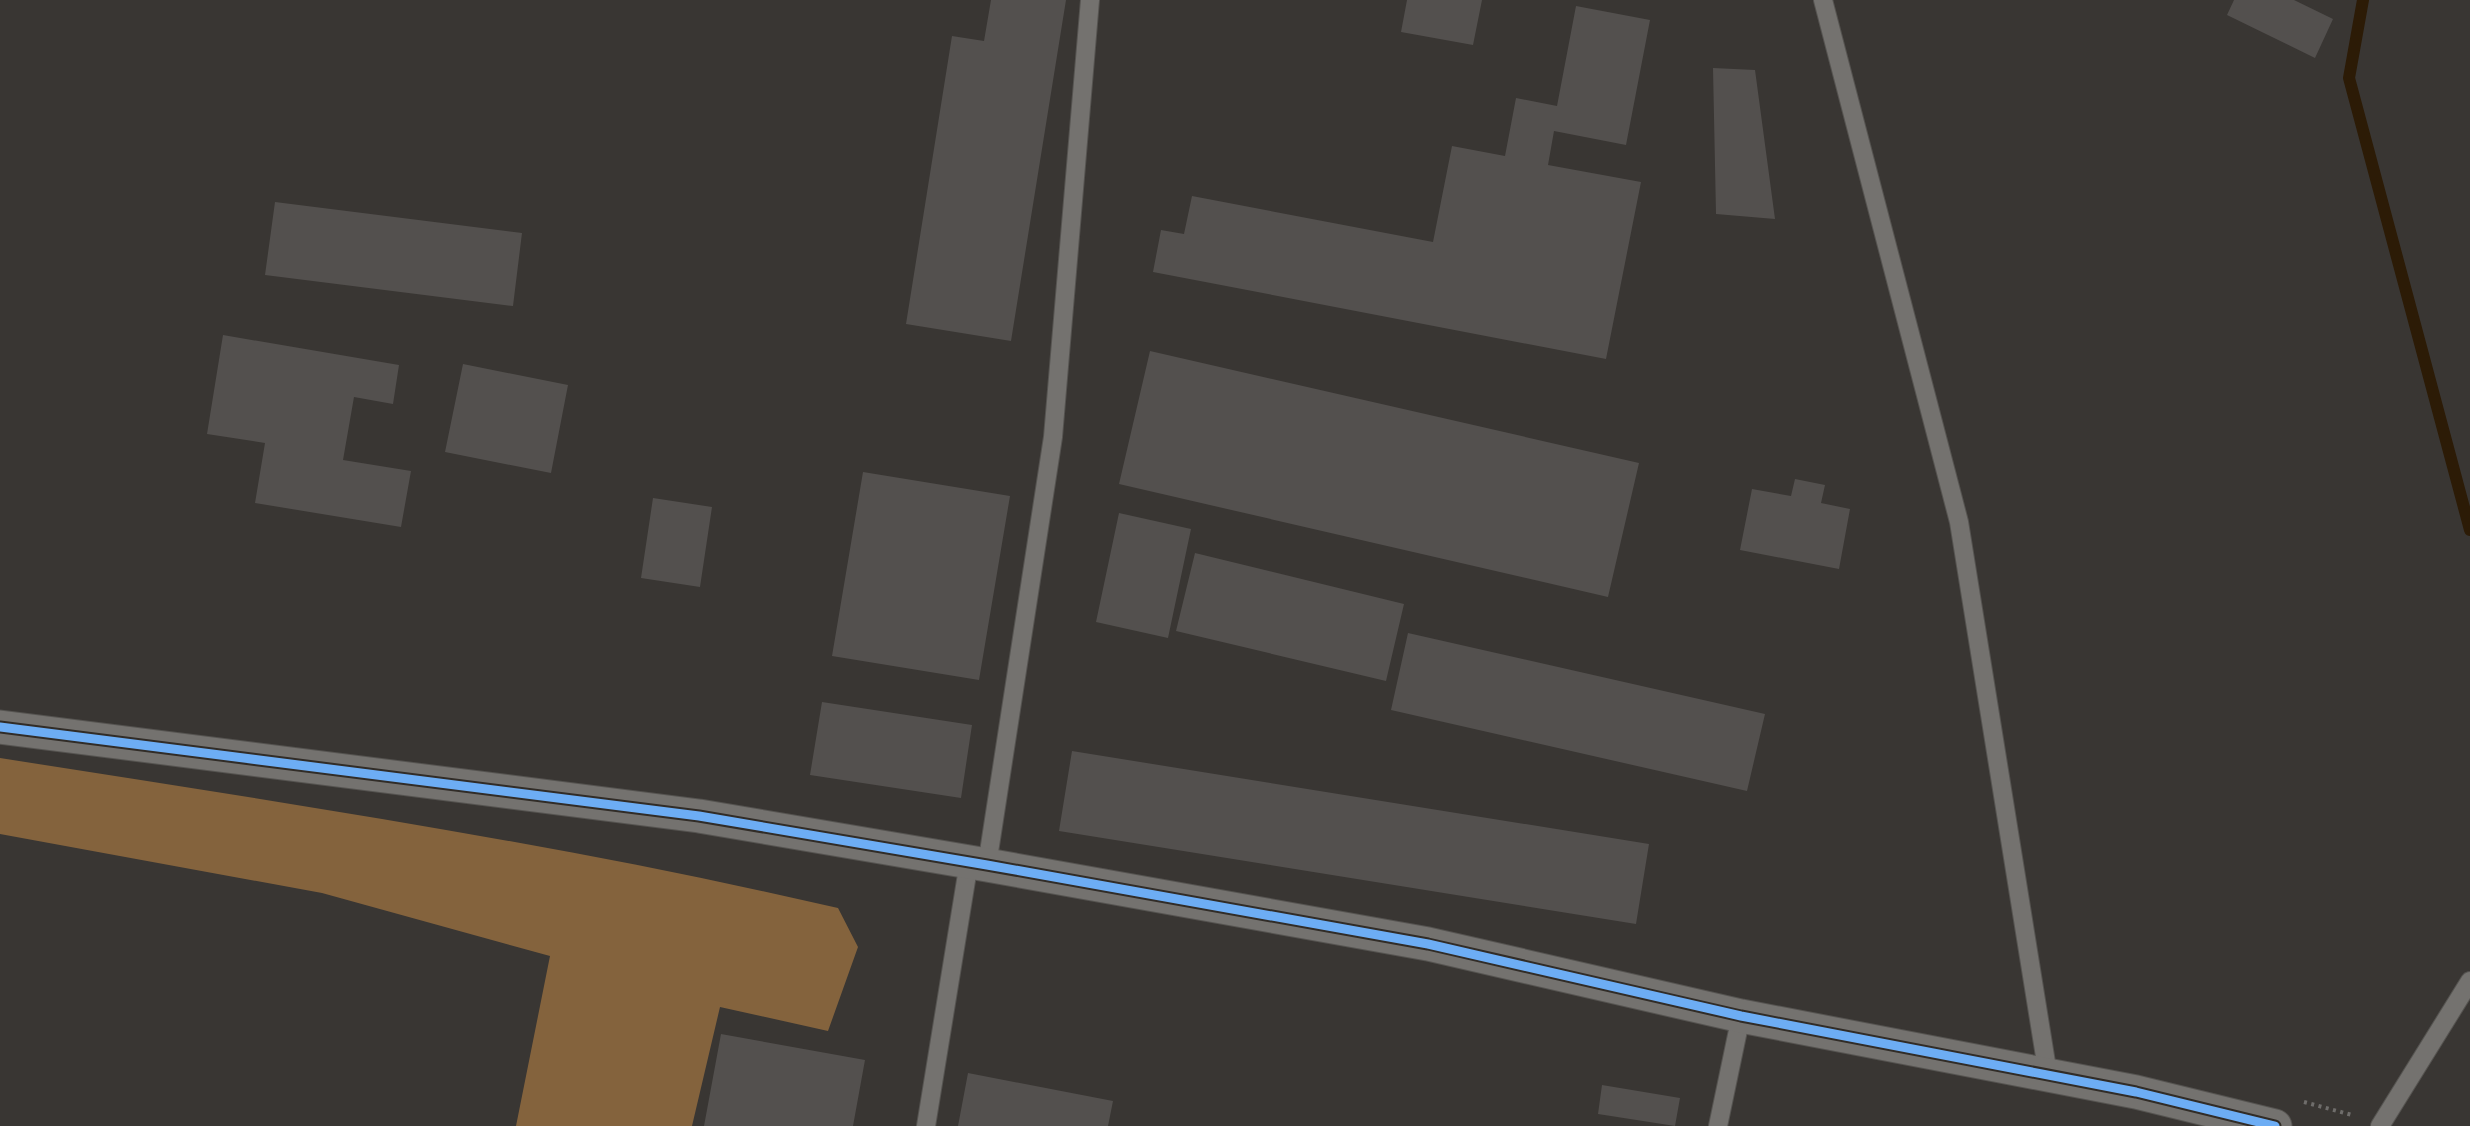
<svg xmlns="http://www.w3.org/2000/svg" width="2470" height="1126" font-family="Barlow,sans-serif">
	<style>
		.forest { fill: #84633d }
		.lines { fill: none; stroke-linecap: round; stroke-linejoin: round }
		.stream { stroke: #2c1b06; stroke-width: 12 }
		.building { fill: #53504e }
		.lane-casing { stroke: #565451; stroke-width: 20 }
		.secondary-casing { stroke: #565451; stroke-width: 35 }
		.path { stroke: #6f6d6b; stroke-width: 4; stroke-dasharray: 3 4.5; stroke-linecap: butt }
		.lane { stroke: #74726f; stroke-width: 18 }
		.secondary { stroke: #74726f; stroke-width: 33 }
		.cycleway-casing { stroke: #312c27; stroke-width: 13 }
		.cycleway { stroke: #6dadf4; stroke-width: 9 }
	</style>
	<rect width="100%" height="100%" fill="#393633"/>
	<path class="forest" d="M 0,758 C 280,802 562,844 838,908 L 858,947 L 828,1031 L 720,1007 L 692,1126 L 516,1126 L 550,956 L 322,893 L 0,834 Z"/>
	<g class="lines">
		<path class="stream" d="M 2363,0 L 2349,78 L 2470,530"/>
	</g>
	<path class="building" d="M 991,0 L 1066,0 L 1011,341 L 906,324 L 952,36 L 984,41 Z
		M 1407,0 L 1482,0 L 1473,45 L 1401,32 Z
		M 2234,0 L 2294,0 L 2333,19 L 2315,58 L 2227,15 Z
		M 1576,6 L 1650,20 L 1626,145 L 1554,131 L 1548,165 L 1641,182 L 1606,359 L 1153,272 L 1161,230 L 1184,234 L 1192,196 L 1433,242 L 1452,146 L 1505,156 L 1516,98 L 1557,106 Z
		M 1713,68 L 1755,70 L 1775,219 L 1716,214 Z
		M 275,202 L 522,233 L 513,306 L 265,275 Z
		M 223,335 L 399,365 L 393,404 L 354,397 L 343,460 L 411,471 L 401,527 L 255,503 L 265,443 L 207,434 Z
		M 1150,351 L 1639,463 L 1608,597 L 1119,484 Z
		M 463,364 L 568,385 L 551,473 L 445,452 Z
		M 863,472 L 1010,496 L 979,680 L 832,656 Z
		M 1795,479 L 1825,485 L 1821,503 L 1850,509 L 1839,569 L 1740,550 L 1752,489 L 1791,496 Z
		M 653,498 L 712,507 L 700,587 L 641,578 Z
		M 1119,513 L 1191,529 L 1168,638 L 1096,622 Z
		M 1195,553 L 1404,604 L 1386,681 L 1176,631 Z
		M 1408,633 L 1765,714 L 1747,791 L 1391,710 Z
		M 822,702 L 972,725 L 961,798 L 810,775 Z
		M 1072,751 L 1649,844 L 1636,924 L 1059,831 Z
		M 721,1034 L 865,1060 L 853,1126 L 704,1126 Z
		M 968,1073 L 1113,1101 L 1108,1126 L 958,1126 Z
		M 1602,1085 L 1680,1098 L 1675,1126 L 1598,1114 Z"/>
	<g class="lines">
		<defs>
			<path id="lane" d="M 1823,0 L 1959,522 L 2048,1075
				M 987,865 L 1053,437 L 1090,0
				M 926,1126 L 969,862
				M 1718,1126 L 1741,1016
				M 2380,1126 L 2470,981"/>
			<path id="secondary" d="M 0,727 L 699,816 L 987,865 L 1428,944 L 1741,1016 L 2136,1092 L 2275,1126"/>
		</defs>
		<use href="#lane" class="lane-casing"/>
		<use href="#secondary" class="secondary-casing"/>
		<path class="path" d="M 2304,1102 L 2352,1115"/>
		<use href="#lane" class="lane"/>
		<use href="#secondary" class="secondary"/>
		<defs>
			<path id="cycleway" d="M 0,727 L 699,816 L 987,865 L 1428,944 L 1741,1016 L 2136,1092 L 2275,1126"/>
		</defs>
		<use href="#cycleway" class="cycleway-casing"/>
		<use href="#cycleway" class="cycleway"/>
	</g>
</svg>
